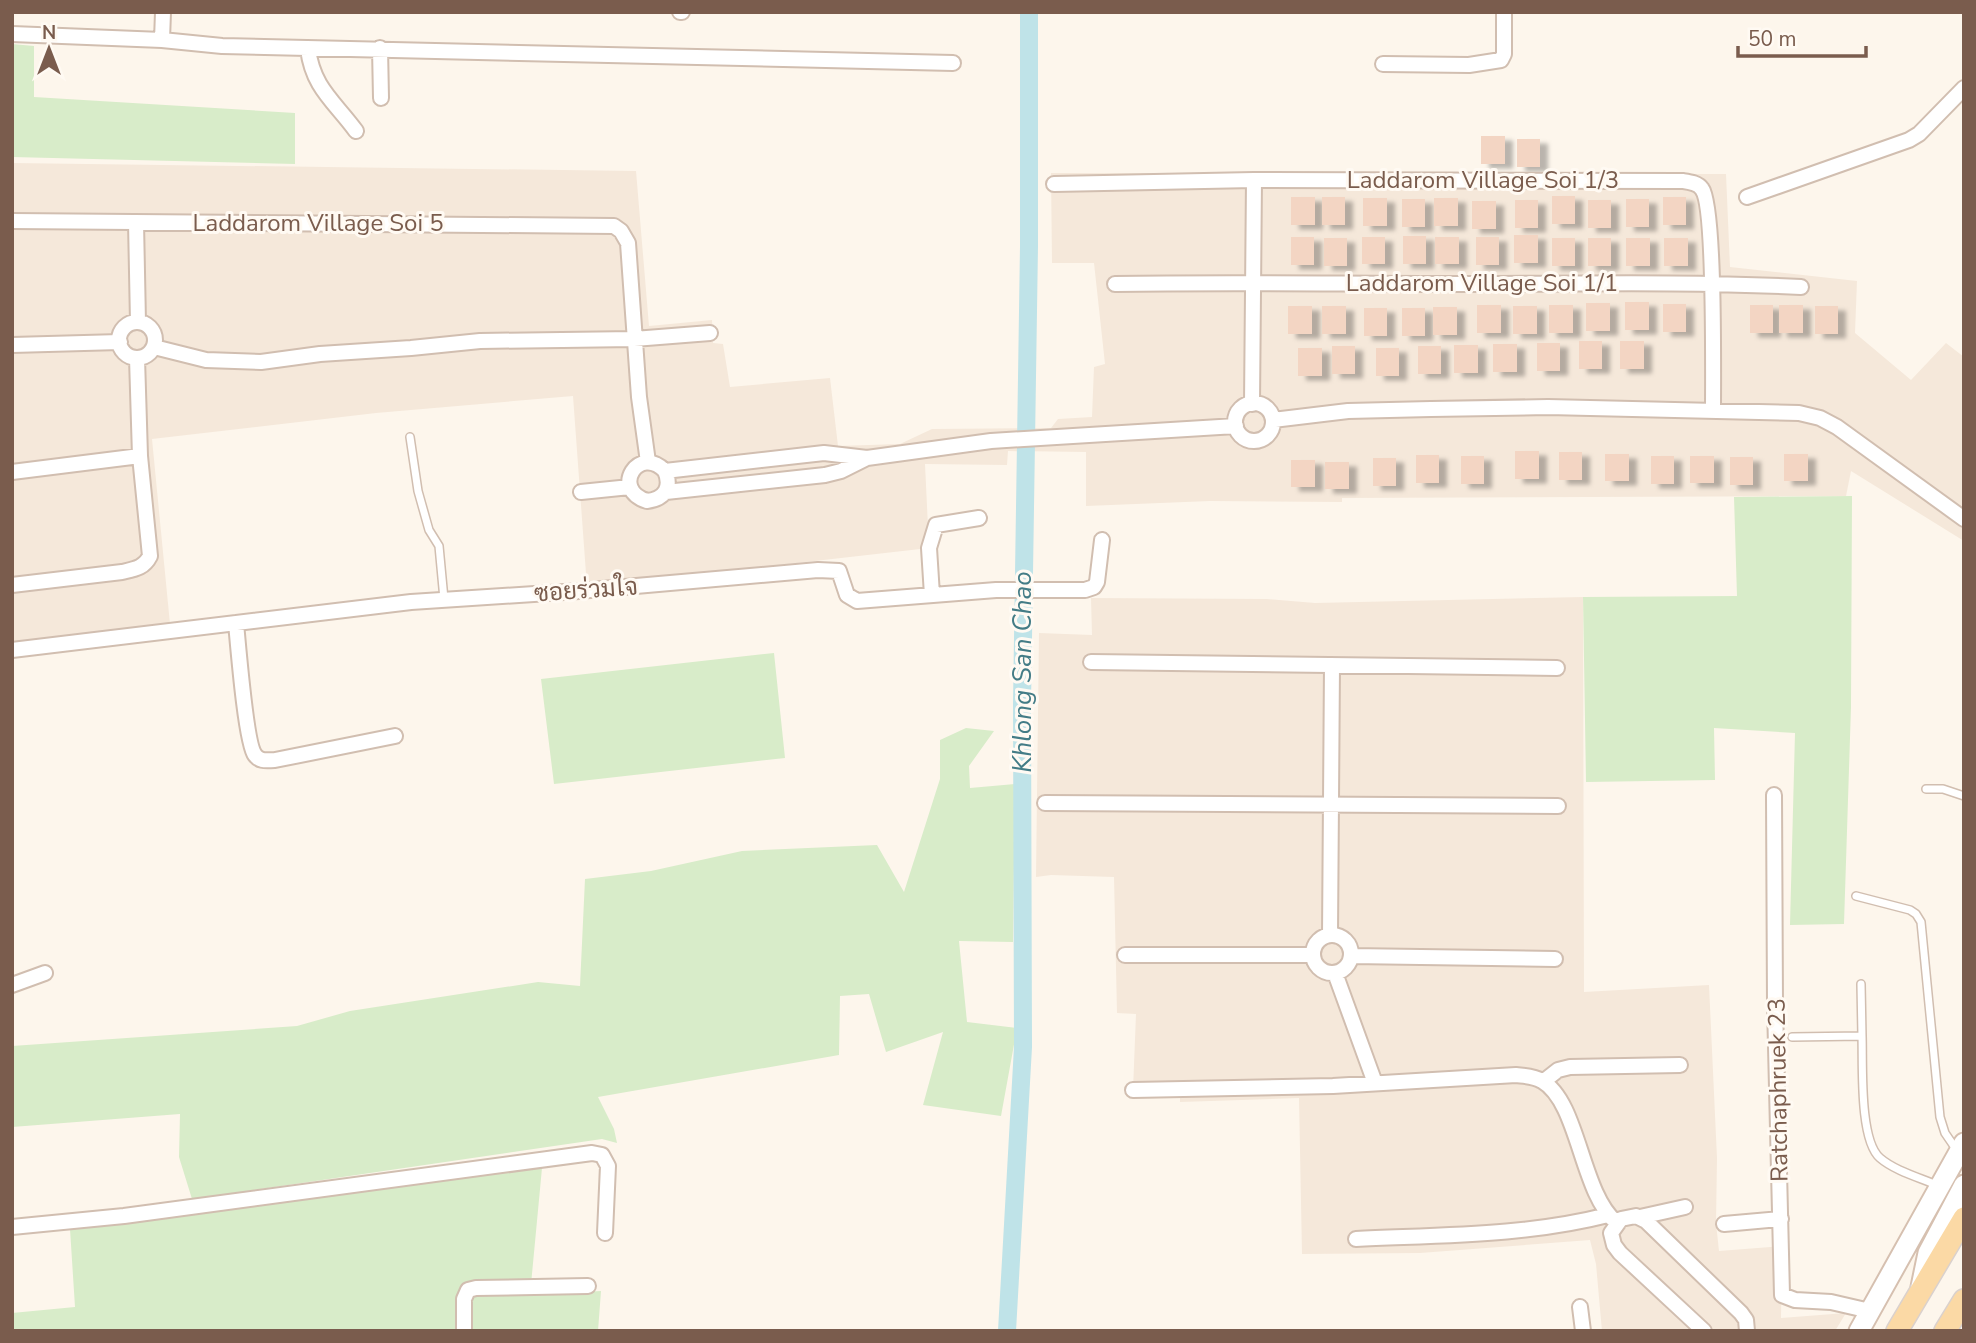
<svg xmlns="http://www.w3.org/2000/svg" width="1976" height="1343" font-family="'Nunito Sans',Sarabun,sans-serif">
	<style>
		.residential { fill: #f5e8da }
		.green { fill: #d8ecc9 }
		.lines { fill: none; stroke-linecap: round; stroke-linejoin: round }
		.canal { stroke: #bfe3e8; stroke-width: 18 }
		.building { fill: #f3d5c3; filter: url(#shadow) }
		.service-casing { stroke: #d1beb0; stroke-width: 10 }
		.minor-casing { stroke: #d1beb0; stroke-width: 18 }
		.secondary-casing { stroke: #d6c0b0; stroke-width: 23 }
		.primary-casing { stroke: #dad1cd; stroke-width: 24 }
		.service { stroke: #fff; stroke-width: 7 }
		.minor { stroke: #fff; stroke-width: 14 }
		.secondary { stroke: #fff; stroke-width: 19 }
		.primary { stroke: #fbd9a5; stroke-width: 21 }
		.labels { text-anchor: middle; stroke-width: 6; stroke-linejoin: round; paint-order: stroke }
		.street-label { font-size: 24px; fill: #7a5c4d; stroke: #fffaf3 }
		.water-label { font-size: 26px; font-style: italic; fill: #437c86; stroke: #fffaf3 }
	</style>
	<defs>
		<filter id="shadow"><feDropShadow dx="8" dy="4.5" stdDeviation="2" flood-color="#0004"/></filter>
	</defs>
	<rect width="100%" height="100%" fill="#fdf6ec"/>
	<path class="residential" d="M 12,163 L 636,171 L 649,326 L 712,320 L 713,343 L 723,344 L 730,387 L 830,378 L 838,446 L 900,444 L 932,429 L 1051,428 L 1058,419 L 1092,417 L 1094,367 L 1105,364 L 1094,263 L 1052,263 L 1051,173 L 1726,174 L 1730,267 L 1857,281 L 1855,333 L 1911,380 L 1946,343 L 1964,357 L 1964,541 L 1851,471 L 1846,496 L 1342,498 L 1342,502 L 1210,501 L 1086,506 L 1086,452 L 1008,451 L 1007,465 L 925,464 L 929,548 L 587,587 L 573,396 L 376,413 L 152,439 L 170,624 L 12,643 Z
		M 1583,597 L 1584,992 L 1709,985 L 1717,1158 L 1716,1223 L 1719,1251 L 1782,1246 L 1781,1318 L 1846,1313 L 1835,1331 L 1602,1331 L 1596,1264 L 1590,1240 L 1420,1253 L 1302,1254 L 1299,1098 L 1180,1102 L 1180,1089 L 1133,1090 L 1136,1014 L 1117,1013 L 1114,877 L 1051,875 L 1036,877 L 1039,633 L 1092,635 L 1091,598 L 1267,599 L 1315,603 Z"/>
	<path class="green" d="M 12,44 L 34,46 L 34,97 L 295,113 L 295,164 L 12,157 Z
		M 1852,496 L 1851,707 L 1844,924 L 1790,925 L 1795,733 L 1714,728 L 1715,780 L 1586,782 L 1583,597 L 1737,596 L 1734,497 Z
		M 774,653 L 785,758 L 554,784 L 541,679 Z
		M 966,728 L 994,731 L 969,766 L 970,788 L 1015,784 L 1013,942 L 959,941 L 967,1022 L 1017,1028 L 1001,1116 L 923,1105 L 943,1032 L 886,1052 L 869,994 L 840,996 L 839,1055 L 598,1097 L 614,1129 L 617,1143 L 602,1139 L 192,1199 L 179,1157 L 180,1114 L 12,1127 L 12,1046 L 297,1026 L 350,1011 L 538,982 L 580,986 L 585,879 L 651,871 L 742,851 L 877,845 L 904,892 L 940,779 L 940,740 Z
		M 542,1168 L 530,1295 L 601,1291 L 598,1331 L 12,1331 L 12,1313 L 75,1307 L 70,1229 Z"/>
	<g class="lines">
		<path class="canal" d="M 1007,1331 L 1023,1047 L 1022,704 L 1029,246 L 1029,12"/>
	</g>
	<path class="building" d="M 1481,136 L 1505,136 L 1505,164 L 1481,164 Z
		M 1517,139 L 1540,139 L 1540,167 L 1517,167 Z
		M 1552,196 L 1575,196 L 1575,224 L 1552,224 Z
		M 1291,197 L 1315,197 L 1315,225 L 1291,225 Z
		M 1322,197 L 1345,197 L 1345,225 L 1322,225 Z
		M 1663,197 L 1686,197 L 1686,225 L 1663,225 Z
		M 1363,198 L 1387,198 L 1387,226 L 1363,226 Z
		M 1434,198 L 1458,198 L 1458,226 L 1434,226 Z
		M 1402,199 L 1425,199 L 1425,227 L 1402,227 Z
		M 1626,199 L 1649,199 L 1649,227 L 1626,227 Z
		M 1515,200 L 1538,200 L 1538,228 L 1515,228 Z
		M 1588,200 L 1611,200 L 1611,228 L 1588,228 Z
		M 1472,201 L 1496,201 L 1496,229 L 1472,229 Z
		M 1514,235 L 1538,235 L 1538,263 L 1514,263 Z
		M 1403,236 L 1426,236 L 1426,264 L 1403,264 Z
		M 1291,237 L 1314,237 L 1314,265 L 1291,265 Z
		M 1362,237 L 1385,237 L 1385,264 L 1362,264 Z
		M 1435,237 L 1459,237 L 1459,264 L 1435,264 Z
		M 1476,237 L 1499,237 L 1499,265 L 1476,265 Z
		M 1324,238 L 1347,238 L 1347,266 L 1324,266 Z
		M 1552,238 L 1575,238 L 1575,266 L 1552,266 Z
		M 1588,238 L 1611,238 L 1611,266 L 1588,266 Z
		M 1626,238 L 1650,238 L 1650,266 L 1626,266 Z
		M 1664,238 L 1688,238 L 1688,266 L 1664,266 Z
		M 1625,302 L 1649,302 L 1649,330 L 1625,330 Z
		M 1586,303 L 1610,303 L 1610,331 L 1586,331 Z
		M 1663,304 L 1686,304 L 1686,332 L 1663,332 Z
		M 1477,305 L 1501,305 L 1501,333 L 1477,333 Z
		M 1549,305 L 1573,305 L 1573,333 L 1549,333 Z
		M 1750,305 L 1773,305 L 1773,333 L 1750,333 Z
		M 1779,305 L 1803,305 L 1803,333 L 1779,333 Z
		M 1288,306 L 1312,306 L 1312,334 L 1288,334 Z
		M 1322,306 L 1346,306 L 1346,334 L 1322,334 Z
		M 1513,306 L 1537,306 L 1537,334 L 1513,334 Z
		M 1815,306 L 1838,306 L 1838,334 L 1815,334 Z
		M 1433,307 L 1457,307 L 1457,335 L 1433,335 Z
		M 1364,308 L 1387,308 L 1387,336 L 1364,336 Z
		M 1402,308 L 1425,308 L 1425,336 L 1402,336 Z
		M 1579,341 L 1602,341 L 1602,369 L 1579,369 Z
		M 1620,341 L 1644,341 L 1644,369 L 1620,369 Z
		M 1537,343 L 1560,343 L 1560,371 L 1537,371 Z
		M 1493,344 L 1517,344 L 1517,372 L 1493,372 Z
		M 1454,345 L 1478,345 L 1478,373 L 1454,373 Z
		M 1332,346 L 1355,346 L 1355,374 L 1332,374 Z
		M 1418,346 L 1441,346 L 1441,374 L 1418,374 Z
		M 1298,348 L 1322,348 L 1322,376 L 1298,376 Z
		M 1376,348 L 1399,348 L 1399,376 L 1376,376 Z
		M 1515,451 L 1539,451 L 1539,479 L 1515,479 Z
		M 1559,452 L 1582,452 L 1582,480 L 1559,480 Z
		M 1605,454 L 1629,454 L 1629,481 L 1605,481 Z
		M 1784,454 L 1808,454 L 1808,481 L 1784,481 Z
		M 1416,455 L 1439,455 L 1439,483 L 1416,483 Z
		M 1461,456 L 1484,456 L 1484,484 L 1461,484 Z
		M 1651,456 L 1674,456 L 1674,484 L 1651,484 Z
		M 1690,456 L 1714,456 L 1714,483 L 1690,483 Z
		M 1730,457 L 1753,457 L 1753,485 L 1730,485 Z
		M 1373,458 L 1396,458 L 1396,486 L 1373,486 Z
		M 1291,460 L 1315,460 L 1315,487 L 1291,487 Z
		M 1325,462 L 1349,462 L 1349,489 L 1325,489 Z"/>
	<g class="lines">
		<defs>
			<path id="service" d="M 410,437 L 418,491 L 429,530 L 439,546 L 444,599
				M 1926,789 L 1943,789 L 1964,796
				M 1856,896 L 1910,910 L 1916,914 L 1921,922 L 1940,1117 L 1945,1133 L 1958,1152
				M 1861,984 L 1862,1036
				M 1792,1037 L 1862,1036 C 1863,1064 1859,1140 1880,1158 C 1895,1171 1921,1178 1939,1186"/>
			<path id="minor" d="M 680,12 L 682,12
				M 12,34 L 162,40 L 222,46 L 953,63
				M 162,40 L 163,12
				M 380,48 L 381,98
				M 308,49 C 313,88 334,101 356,131
				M 1383,64 L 1469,65 L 1501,60 L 1504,54 L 1504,12
				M 1054,184 L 1254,180 L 1683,181 C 1690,182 1698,183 1702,189 C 1715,206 1713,379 1713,411
				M 1747,197 L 1909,140 L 1919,134 L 1964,88
				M 12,221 L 614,226 L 621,231 L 628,243 L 639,397 L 648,462
				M 136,222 L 138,322
				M 1115,284 C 1228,282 1341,284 1455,284 C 1570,284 1685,281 1801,287
				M119 340a18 18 0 1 1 36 0a18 18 0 1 1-36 0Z
				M 12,345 L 120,342
				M 154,347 L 206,360 L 261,362 L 320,354 L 411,348 L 480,341 L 634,339 L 710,333
				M1235 422a19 19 0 1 1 38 0a19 19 0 1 1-38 0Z
				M 1252,404 L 1254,180
				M 1273,420 L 1348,411 L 1431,409 L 1548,407 L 1799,413 L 1820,418 L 1837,427 L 1964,519
				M 665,471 C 672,487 665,499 647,501 C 610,489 639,444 665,471 L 824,453 L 867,458
				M 12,472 L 140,456
				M 581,492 L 630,487
				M 666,492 L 825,475 L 841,471 L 867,458 L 991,441 L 1236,426
				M 12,585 L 122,572 C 135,569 144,568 150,556 L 140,456 L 137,358
				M 932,595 L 929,548 L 936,525 L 979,518
				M 236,623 C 238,644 246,744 255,755 C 260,762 267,760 275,760 L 395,736
				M 12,650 L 411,602 L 579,591 L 818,570 L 839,571 L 847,595 L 857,601 L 996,590 L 1085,590 L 1094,587 L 1097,582 L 1102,540
				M 1091,662 L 1557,668
				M 1774,795 L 1775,1005 L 1782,1295 L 1795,1300 L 1831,1302 L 1870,1311
				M 1045,803 L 1558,806
				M1313 954a19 19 0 1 1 38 0a19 19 0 1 1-38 0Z
				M 1330,935 L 1332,665
				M 1125,955 L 1312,955
				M 1351,956 L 1555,959
				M 1335,973 L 1375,1083
				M 12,985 L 45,973
				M 1544,1081 L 1558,1070 L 1570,1067 L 1680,1065
				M 1133,1090 L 1333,1086 L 1516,1075 C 1525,1076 1534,1076 1542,1081 C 1579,1102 1581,1193 1616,1222
				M 1640,1217 L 1685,1207
				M 1724,1224 L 1781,1219
				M 12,1227 L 124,1216 L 592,1153 L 602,1155 L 608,1166 L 605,1233
				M 1356,1239 C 1440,1235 1526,1236 1608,1215
				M 1580,1307 L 1583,1331
				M 464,1331 L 464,1299 L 468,1290 L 476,1288 L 588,1286
				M 1704,1331 L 1620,1253 L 1614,1245 L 1611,1233 L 1621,1219 L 1636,1216 L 1646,1221 L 1741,1313 L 1746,1320 L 1747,1331"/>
			<path id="secondary" d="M 1921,1287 L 1928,1253 L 1964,1185
				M 1859,1331 L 1964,1143"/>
			<path id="primary" d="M 1897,1331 L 1964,1218
				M 1945,1331 L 1964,1300"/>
		</defs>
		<use href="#service" class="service-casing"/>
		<use href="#minor" class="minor-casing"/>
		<use href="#secondary" class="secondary-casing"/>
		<use href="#primary" class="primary-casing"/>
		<use href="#service" class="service"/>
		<use href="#minor" class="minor"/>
		<use href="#secondary" class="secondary"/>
		<use href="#primary" class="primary"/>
	</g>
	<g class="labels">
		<g class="street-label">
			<text x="1483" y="188">Laddarom Village Soi 1/3</text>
			<text x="318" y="231">Laddarom Village Soi 5</text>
			<text x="1482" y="291">Laddarom Village Soi 1/1</text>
			<text transform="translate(586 590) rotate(-4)" y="8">ซอยร่วมใจ</text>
			<text transform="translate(1778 1090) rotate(-91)" y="8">Ratchaphruek 23</text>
		</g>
		<g class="water-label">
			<text transform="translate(1022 672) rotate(-90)" y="9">Khlong San Chao</text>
		</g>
	</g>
	<rect width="1976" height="1343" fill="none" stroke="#7a5c4d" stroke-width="28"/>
	<g transform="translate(49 49)" stroke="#fffaf3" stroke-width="5" paint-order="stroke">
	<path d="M0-5L12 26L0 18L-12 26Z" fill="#7a5c4d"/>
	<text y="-10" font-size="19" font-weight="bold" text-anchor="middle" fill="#7a5c4d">N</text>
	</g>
	<path d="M1738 46v10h128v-10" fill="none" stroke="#7a5c4d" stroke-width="3.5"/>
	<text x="1748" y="46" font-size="21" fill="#7a5c4d" stroke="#fffaf3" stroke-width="5" paint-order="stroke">50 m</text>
</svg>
